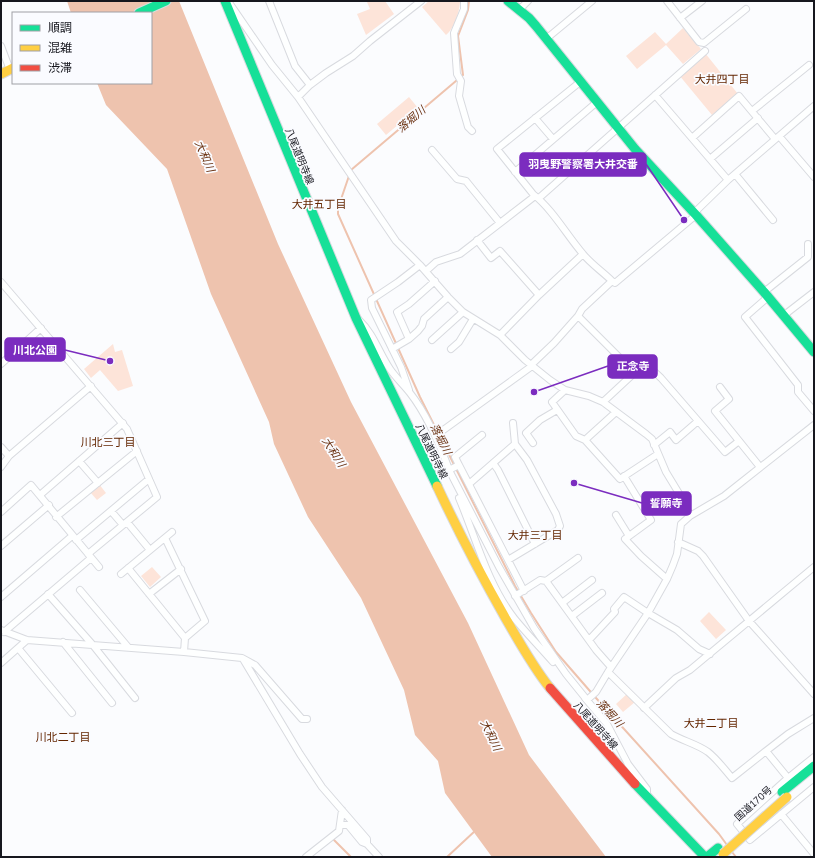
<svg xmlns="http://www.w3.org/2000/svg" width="815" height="858" font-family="'PT Sans','Noto Sans JP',sans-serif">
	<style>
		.green { fill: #fde4d9 }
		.water { fill: #eec3ae }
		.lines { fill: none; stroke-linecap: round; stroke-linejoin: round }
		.stream { stroke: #eec3ae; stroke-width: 2 }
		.street-casing { stroke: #d8dadf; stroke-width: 8 }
		.fast-casing { stroke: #d8dadf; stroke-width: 11 }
		.slow-casing { stroke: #d8dadf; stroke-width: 11 }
		.jam-casing { stroke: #d8dadf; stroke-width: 11 }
		.street { stroke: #feffff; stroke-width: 6 }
		.fast { stroke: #16e098; stroke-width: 9 }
		.slow { stroke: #ffcf43; stroke-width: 9 }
		.jam { stroke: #f24e42; stroke-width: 9 }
		.slow-bridge-casing { stroke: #d8dadf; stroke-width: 11; stroke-linecap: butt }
		.slow-bridge { stroke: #ffcf43; stroke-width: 9 }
		.labels { text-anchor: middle; stroke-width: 3.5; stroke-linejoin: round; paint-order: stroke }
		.street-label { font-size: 10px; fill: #16171e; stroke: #fafbff }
		.neighbourhood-label { font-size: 11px; fill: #632600; stroke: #fafbff }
		.water-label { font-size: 11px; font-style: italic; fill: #6b3212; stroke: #fafbff }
		.leader { fill: none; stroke: #7b2cbf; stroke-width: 1.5 }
		.callout-dot { fill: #7b2cbf; stroke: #fafbff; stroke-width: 1.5 }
		.callout { fill: #7b2cbf; stroke: #7b2cbf; stroke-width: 1.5 }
		.callout-label { font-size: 11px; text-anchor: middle; font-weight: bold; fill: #fff }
	</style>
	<rect width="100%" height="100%" fill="#fbfcfe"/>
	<path class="green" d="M 368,1 L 385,1 L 394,14 L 366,35 L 357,14 L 370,9 L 367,2 Z
		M 429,1 L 460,1 C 460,11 454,29 446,35 L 422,7 Z
		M 683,28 L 701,49 L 683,64 L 666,45 L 637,69 L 626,56 L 655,32 L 666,44 Z
		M 705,53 L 738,94 L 712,115 L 679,75 Z
		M 409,97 L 418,108 L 386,135 L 377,124 Z
		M 113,344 L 115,352 L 122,350 L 133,386 L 118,391 L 100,370 L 91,378 L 84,369 Z
		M 99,484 L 106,493 L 97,500 L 90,492 Z
		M 152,567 L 161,577 L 150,587 L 141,576 Z
		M 709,612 L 726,630 L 716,639 L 700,621 Z
		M 628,693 L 635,702 L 623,712 L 616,704 Z"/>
	<path class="water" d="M 67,1 L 179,1 L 278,244 L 351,402 L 468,623 L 529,755 L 606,857 L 492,857 L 445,793 L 438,761 L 415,735 L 404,690 L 361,598 L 308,517 L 274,444 L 269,422 L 211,294 L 167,169 L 106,105 L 97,83 L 151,83 L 151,13 L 71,13 Z"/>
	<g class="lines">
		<path class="stream" d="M 469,1 L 468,10 L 458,36 L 463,75 L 351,170 L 338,208 L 338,214 L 420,397 L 515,586 L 531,613 L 556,652 L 596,698 L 719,834 L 727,845
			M 332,840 L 333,839 L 351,857
			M 732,852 L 736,857
			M 447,857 L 476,830"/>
		<defs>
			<path id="street" d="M 228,1 L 272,65 L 298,97 L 396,241 L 420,265 L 448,297 L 463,312 L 500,335 L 525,360 L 550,380 L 565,390 L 589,396 L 603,402 L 646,434 L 652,439 L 666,472 L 683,500 L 690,516
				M 269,1 L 295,66 L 310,85
				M 464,1 L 464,9 L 454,33 L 457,74 L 461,81 L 459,96 L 468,127 L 472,131
				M 667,1 L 699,42 L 704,43 L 746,9
				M 519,10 L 528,1
				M 680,18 L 702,1
				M 546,39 L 592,1
				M 1,46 L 10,70
				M 580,82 L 497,149 L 533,194 C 553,210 566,234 583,254 C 591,264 603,272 612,281
				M 655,95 L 728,180
				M 298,97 L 310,85 L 326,73 L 353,56 L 370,41 L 421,1
				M 752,111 L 809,65
				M 535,118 L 553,139
				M 779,136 L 814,177
				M 692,138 L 739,96 L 775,139
				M 432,150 L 457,179 L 466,181 L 500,223
				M 710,159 L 758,118
				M 515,172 L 597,102
				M 735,174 L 773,220
				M 539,198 L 705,51
				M 694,213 L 728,180 L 814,106
				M 477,240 L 491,258 L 500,251 L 539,295
				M 426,271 L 436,262 L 460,254 L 535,196
				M 1,282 L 127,429 L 157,497 L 88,554
				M 764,292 L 808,257 L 808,244
				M 768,297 L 745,317 L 798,385 L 798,392 L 814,411
				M 578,316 L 635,373
				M 783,316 L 814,292
				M 359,320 C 374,334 379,353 390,369 C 396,378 404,385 410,393 C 428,416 440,445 450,472
				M 500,335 L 539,295 L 583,254
				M 409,339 L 397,312 L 409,304 L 435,281
				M 432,340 L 463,312
				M 392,349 L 409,339 L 418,331 L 422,326 L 424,319 L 448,297
				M 451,349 L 459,342 L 473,319
				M 1,364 L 41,328
				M 531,365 L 554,343 L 578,316 L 582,309 L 612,281 L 615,283 L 696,215
				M 720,387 L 729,399 L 715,411 L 760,467
				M 409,390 L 401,367 L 372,308 L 371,300 L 398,282 L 420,265
				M 565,390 L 552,402 L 576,436 L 585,440 L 620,479 L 658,454
				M 603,402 L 645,363 L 661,378 L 725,452 L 739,441
				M 435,436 L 532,366
				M 585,440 L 616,412
				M 533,443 L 526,433 L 540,420 L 557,410
				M 654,445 L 670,432 L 676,440 L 698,421
				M 1,447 L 9,456 L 91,386
				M 79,461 L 98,483
				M 493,463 L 498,470 L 535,544
				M 459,465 L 455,457 L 482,435
				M 1,467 L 9,456
				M 624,476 L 651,520 L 625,539 L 641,556 L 667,579
				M 469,484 L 515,444
				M 40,495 L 123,423
				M 459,498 C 476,538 487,583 514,618 C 526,633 540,647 553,662
				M 111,511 L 123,525
				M 1,512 L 31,485 L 99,567
				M 616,515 L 629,536
				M 56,517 L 137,451
				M 127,522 L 150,550
				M 165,538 L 205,621 L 185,638
				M 76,540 L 149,479
				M 678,542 L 698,551 L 703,556 L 749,621 L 814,694
				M 1,546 L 49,505
				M 508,560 L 558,530 L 560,526 L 556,514 L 527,460 L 515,444 L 513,423
				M 128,568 L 185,638 L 184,652
				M 121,574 L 172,532
				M 546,581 L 578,558
				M 80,590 L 128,647
				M 524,591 L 459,465 L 449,470 L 499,567 L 534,628 L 566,674 L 587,700 L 596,692 L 608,672 L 648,613 L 677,630 L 699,649 L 710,654
				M 48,594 L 92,644 L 135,698
				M 149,594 L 181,569
				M 515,596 L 540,580 L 546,581 L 596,650 L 611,667
				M 1,597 L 72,536
				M 562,603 L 592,580
				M 572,616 L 602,593
				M 1,630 L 27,640 L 184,652 L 242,658 L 255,665 L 302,719 L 307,719
				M 4,632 L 91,558
				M 589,640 L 615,612 L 614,609 L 624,597 L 648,613 L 667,579 L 673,565 L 677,554 L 681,524 L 690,516 L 724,496 L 814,425
				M 63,642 L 112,703
				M 18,648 L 72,713
				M 243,659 L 300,754 L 322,787 L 367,839 L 367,844 L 379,857
				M 1,663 L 27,640
				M 608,672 L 671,734 C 683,741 697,744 708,752 C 717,759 725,770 732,778 L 766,751 L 788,778
				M 585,698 L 607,724 L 628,764 L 647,789 L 647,797
				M 644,708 L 676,678 L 690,670 L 814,567
				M 766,751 L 788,734 L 814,718
				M 814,757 L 788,778 L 737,824 L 750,840 L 814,787
				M 781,814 L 814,854
				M 341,825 L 348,825 L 362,842 L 367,844
				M 306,857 L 339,831 L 342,810"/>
			<path id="fast" d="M 225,1 L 356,318 L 437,486
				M 508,1 L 529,18 L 536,26 L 635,149 L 696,215 L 764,292 L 814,352
				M 139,13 L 166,1
				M 635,784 L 705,857
				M 782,792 L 814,766
				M 707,857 L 718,848"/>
			<path id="slow" d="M 1,74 L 13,68
				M 437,486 C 458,531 481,575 506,619 C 520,643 533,667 550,688"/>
			<path id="jam" d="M 550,688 L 635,784"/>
		</defs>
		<use href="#street" class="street-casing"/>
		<use href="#fast" class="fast-casing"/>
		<use href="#slow" class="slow-casing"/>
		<use href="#jam" class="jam-casing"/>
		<use href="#street" class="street"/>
		<use href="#fast" class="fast"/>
		<use href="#slow" class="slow"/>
		<use href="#jam" class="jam"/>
		<defs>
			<path id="slow-bridge" d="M 723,854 L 787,797"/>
		</defs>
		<use href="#slow-bridge" class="slow-bridge-casing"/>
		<use href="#slow-bridge" class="slow-bridge"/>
	</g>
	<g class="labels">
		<g class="street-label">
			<text transform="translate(300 156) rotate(68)" y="4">八尾道明寺線</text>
			<text transform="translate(432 451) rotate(64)" y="4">八尾道明寺線</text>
			<text transform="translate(596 725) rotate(48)" y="4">八尾道明寺線</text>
			<text transform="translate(753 803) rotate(-42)" y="4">国道170号</text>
		</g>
		<g class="neighbourhood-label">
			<text x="722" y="83">大井四丁目</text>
			<text x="319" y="208">大井五丁目</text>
			<text x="108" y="446">川北三丁目</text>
			<text x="535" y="539">大井三丁目</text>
			<text x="711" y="727">大井二丁目</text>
			<text x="63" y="741">川北二丁目</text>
		</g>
		<g class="water-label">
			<text transform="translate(411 119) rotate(-40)" y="4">落堀川</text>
			<text transform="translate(205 156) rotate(67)" y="4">大和川</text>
			<text transform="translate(441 439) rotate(63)" y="4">落堀川</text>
			<text transform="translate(334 452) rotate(58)" y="4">大和川</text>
			<text transform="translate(610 713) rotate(48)" y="4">落堀川</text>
			<text transform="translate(491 735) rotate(64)" y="4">大和川</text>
		</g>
	</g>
	<path class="leader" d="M684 220L646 164M110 361L65 350M534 392L608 366M574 483L642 503"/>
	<g class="callout-dot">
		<circle cx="684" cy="220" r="4"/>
		<circle cx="110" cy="361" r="4"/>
		<circle cx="534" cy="392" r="4"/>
		<circle cx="574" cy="483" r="4"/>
	</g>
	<g class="callout">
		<rect x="520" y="153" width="126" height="23" rx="4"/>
		<rect x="5" y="338" width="60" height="23" rx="4"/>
		<rect x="608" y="355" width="49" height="23" rx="4"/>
		<rect x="642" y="492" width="49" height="23" rx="4"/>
	</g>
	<g class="callout-label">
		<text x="583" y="168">羽曳野警察署大井交番</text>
		<text x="35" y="354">川北公園</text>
		<text x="633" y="370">正念寺</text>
		<text x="666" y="507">誓願寺</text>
	</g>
	<rect width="815" height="858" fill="none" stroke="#16171e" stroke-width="4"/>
	<rect x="12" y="12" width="140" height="72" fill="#fafbff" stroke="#9fa0a5"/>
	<rect x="20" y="25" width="20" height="6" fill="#16e098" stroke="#9fa0a5"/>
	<text x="48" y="32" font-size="12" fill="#16171e">順調</text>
	<rect x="20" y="45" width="20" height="6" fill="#ffcf43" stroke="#9fa0a5"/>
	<text x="48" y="52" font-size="12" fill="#16171e">混雑</text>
	<rect x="20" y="65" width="20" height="6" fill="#f24e42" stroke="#9fa0a5"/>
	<text x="48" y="72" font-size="12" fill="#16171e">渋滞</text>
</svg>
